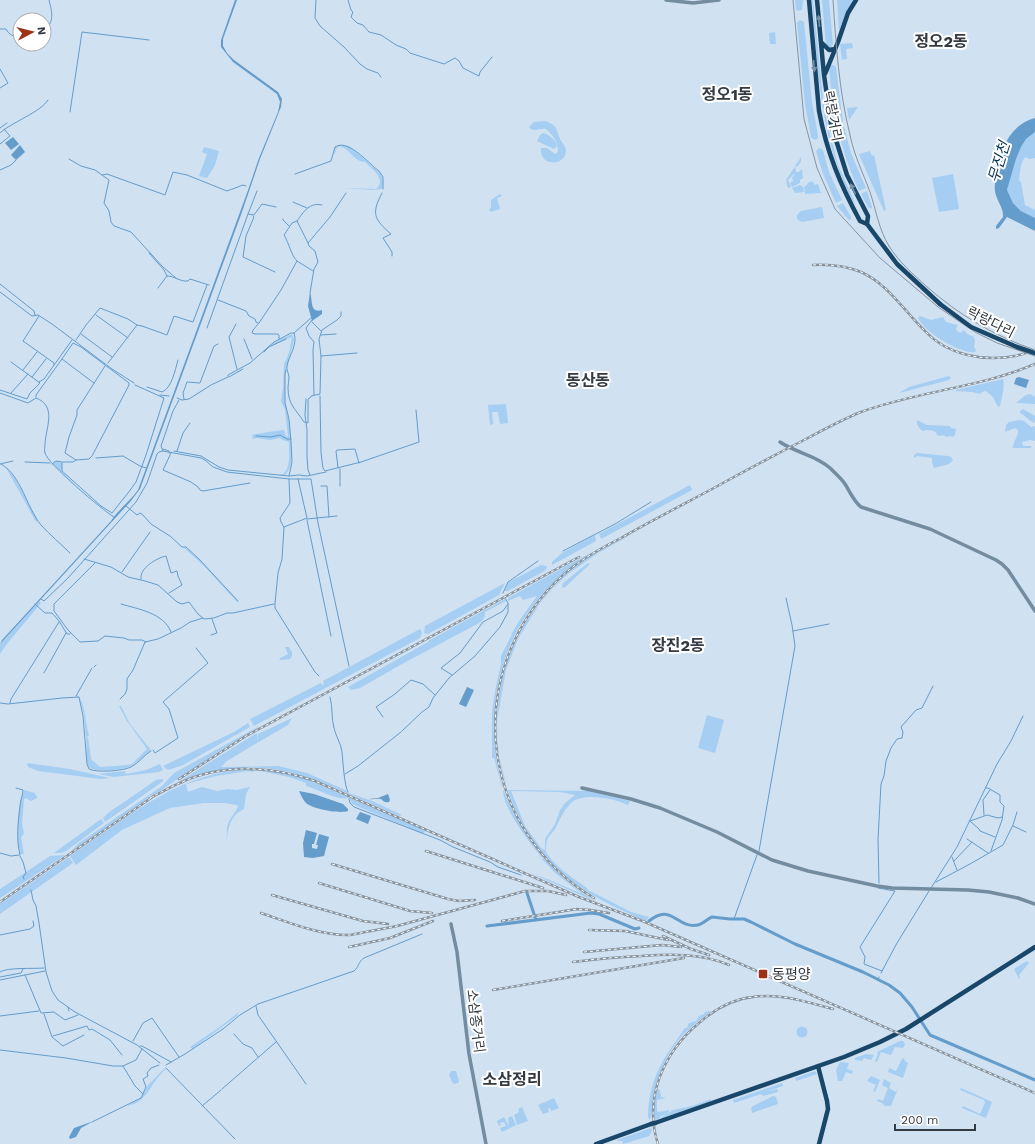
<svg xmlns="http://www.w3.org/2000/svg" width="1035" height="1144" font-family="'Work Sans','Noto Sans KR',sans-serif">
	<style>
		.green { fill: #a5cef2; fill-rule: evenodd }
		.water { fill: #649ccb }
		.lines { fill: none; stroke-linecap: round; stroke-linejoin: round }
		.stream { stroke: #649ccb; stroke-width: 1 }
		.canal { stroke: #649ccb; stroke-width: 3 }
		.minor { stroke: #748ca0; stroke-width: 3.5 }
		.major { stroke: #19476a; stroke-width: 4.5 }
		.tram { stroke: #8794a0; stroke-width: 1 }
		.rail-casing { stroke: #8794a0; stroke-width: 2.5 }
		.rail { stroke: #fff; stroke-width: 1; stroke-dasharray: 3; stroke-linecap: butt }
		.major-bridge { stroke: #19476a; stroke-width: 4.5 }
		.oneway { fill: #7591a6 }
		.poi-dot { fill: #9c3318; stroke: #fff; stroke-width: 1.5 }
		.labels { text-anchor: middle; stroke-width: 4; stroke-linejoin: round; paint-order: stroke }
		.street-label { font-size: 14px; fill: #333a41; stroke: #fff }
		.poi-label { font-size: 14px; fill: #333a41; stroke: #fff; text-anchor: start }
		.water-label { font-size: 15px; font-style: italic; fill: #053352; stroke: #fff }
		.quarter-label { font-size: 16px; font-weight: bold; fill: #333a41; stroke: #fff }
	</style>
	<rect width="100%" height="100%" fill="#d0e1f1"/>
	<path class="green" d="M 795,0 L 803,0 L 802,10 L 798,11 L 796,9 Z
		M 812,0 L 813,0 L 823,98 L 827,123 L 838,165 L 856,205 C 850,198 846,187 842,178 C 819,121 817,60 812,0 Z
		M 822,0 L 829,0 L 833,44 L 831,48 L 826,45 Z
		M 837,0 L 853,0 L 846,12 L 839,32 Z
		M 800,20 L 804,22 L 812,103 L 818,135 L 818,138 L 816,140 L 813,139 L 811,137 L 805,104 L 797,23 Z
		M 775,32 L 776,44 L 770,44 L 769,33 Z
		M 852,43 L 853,48 L 846,49 L 847,59 L 842,60 L 840,44 Z
		M 831,65 L 833,65 L 836,67 L 843,123 L 851,153 L 866,188 L 859,191 C 841,151 832,111 829,67 Z
		M 858,107 L 849,120 L 847,108 Z
		M 545,121 C 557,125 556,128 560,139 C 562,143 565,145 566,150 C 566,167 539,167 541,148 L 547,148 L 555,154 L 558,152 C 558,142 553,135 546,129 C 539,128 533,133 529,127 L 534,122 Z
		M 1035,132 L 1035,158 L 1030,159 L 1025,157 C 1020,164 1020,173 1019,180 L 1021,182 L 1025,205 L 1035,210 L 1035,218 L 1021,211 L 1013,203 L 1007,190 L 1016,159 L 1021,147 L 1026,139 Z
		M 543,133 C 550,135 555,139 557,146 L 554,149 L 537,141 L 540,135 Z
		M 339,145 L 349,146 L 379,172 C 383,177 384,183 382,189 L 372,190 L 343,188 L 376,189 C 387,179 372,169 365,162 C 353,161 352,151 340,146 L 337,148 L 334,155 L 335,147 Z
		M 204,147 L 219,151 L 215,165 L 207,178 L 199,176 L 207,154 L 202,152 Z
		M 819,148 L 823,150 L 829,172 L 842,200 L 836,203 L 823,174 L 816,151 Z
		M 870,151 L 872,156 L 874,155 L 886,210 L 884,211 L 867,173 L 859,154 Z
		M 801,157 L 801,161 L 798,166 L 795,167 L 796,172 L 788,180 L 791,187 L 788,188 L 786,180 Z
		M 801,170 L 802,170 L 803,178 L 800,180 L 800,183 L 792,187 L 790,183 L 793,181 L 792,178 L 796,172 L 799,172 Z
		M 953,174 L 959,209 L 939,212 L 932,178 Z
		M 812,181 L 815,185 L 818,184 L 821,193 L 805,194 L 804,187 L 807,185 L 808,183 Z
		M 800,185 L 803,187 L 804,192 L 795,193 L 792,188 Z
		M 867,191 L 872,207 L 871,209 L 868,207 L 861,194 Z
		M 500,194 L 502,196 L 497,198 L 500,209 L 491,212 L 489,210 L 491,207 L 491,200 Z
		M 843,203 L 851,217 L 851,220 L 849,220 L 837,206 Z
		M 822,207 L 824,218 L 802,222 L 797,219 L 797,215 L 801,211 Z
		M 920,316 L 931,320 L 943,317 L 946,322 L 958,325 L 956,329 L 958,332 L 961,333 L 963,330 L 965,331 L 967,334 L 974,337 L 975,341 L 974,347 L 976,350 L 975,352 C 960,354 924,332 918,318 Z
		M 292,334 L 294,340 L 285,375 L 285,403 L 288,413 L 291,439 L 285,438 L 291,439 C 291,450 294,467 285,475 L 277,475 L 283,474 C 291,468 289,452 289,442 L 283,440 L 280,438 L 270,440 L 256,438 L 253,439 L 252,435 C 254,434 281,430 284,430 L 286,437 L 288,436 L 285,410 L 281,401 L 283,388 L 284,364 L 289,353 L 292,337 L 269,347 L 264,352 C 270,343 283,338 292,334 Z
		M 949,376 L 951,378 L 949,380 L 899,393 L 909,387 Z
		M 1003,379 C 1005,386 1002,398 1000,406 L 998,407 L 993,397 L 986,391 L 982,392 L 980,394 L 972,392 L 956,391 L 956,390 Z
		M 1030,394 L 1035,397 L 1035,404 L 1016,403 L 1026,395 Z
		M 506,404 L 508,423 L 500,424 L 498,412 L 492,412 L 493,424 L 490,425 L 488,405 Z
		M 1023,409 L 1035,416 L 1035,423 C 1029,421 1026,416 1020,413 L 1020,411 Z
		M 917,420 L 927,425 L 950,426 L 951,428 L 956,429 L 955,435 L 953,437 L 950,436 L 946,437 L 944,435 L 940,436 L 937,435 L 936,432 C 931,430 928,429 923,431 C 919,429 916,424 917,420 Z
		M 1019,420 L 1024,421 L 1031,427 L 1035,426 L 1035,441 L 1030,440 L 1022,442 L 1023,446 L 1031,446 L 1031,448 L 1012,448 L 1018,433 L 1018,430 L 1015,428 L 1005,432 L 1006,425 L 1009,422 Z
		M 917,453 L 948,456 L 951,457 L 953,460 L 949,464 L 934,468 L 932,463 L 932,458 L 917,456 L 914,458 L 914,455 Z
		M 56,461 L 62,463 L 62,472 L 81,490 L 52,464 Z
		M 5,466 L 15,478 L 38,520 L 36,522 Z
		M 690,485 L 692,490 L 601,539 L 599,534 Z
		M 634,533 L 598,553 L 568,574 L 552,589 L 540,603 L 518,639 L 506,670 L 497,721 L 498,750 L 507,788 C 481,706 507,622 574,568 C 592,553 614,543 634,533 Z
		M 595,535 L 596,541 L 552,565 L 552,562 L 562,553 Z
		M 183,547 L 186,548 L 199,559 L 238,601 L 237,602 L 204,566 Z
		M 590,553 C 575,564 561,574 548,588 C 497,641 482,719 503,788 L 502,787 L 494,758 L 492,758 L 492,711 L 495,691 L 501,664 L 501,656 L 511,636 L 513,637 L 511,635 L 519,621 L 537,596 L 523,600 L 520,596 L 508,601 L 508,598 Z
		M 588,563 L 590,564 L 564,588 L 562,587 L 563,583 Z
		M 541,565 L 547,566 L 546,570 L 508,591 L 504,591 L 509,582 Z
		M 505,583 L 499,595 L 428,634 L 424,633 L 425,626 Z
		M 505,599 L 506,601 L 485,612 L 485,616 L 481,622 L 402,664 L 360,688 L 351,690 L 348,687 L 428,642 L 428,641 Z
		M 39,601 L 41,603 L 6,645 L 0,654 L 0,644 L 2,642 Z
		M 420,629 L 422,633 L 420,638 L 254,726 L 250,719 L 321,683 L 322,685 L 324,684 L 323,681 Z
		M 285,647 L 289,647 L 292,652 L 292,656 L 290,659 L 280,660 L 279,659 L 288,654 Z
		M 77,695 C 86,701 85,725 89,735 L 86,738 L 84,716 L 80,698 L 76,696 Z
		M 119,706 L 121,706 L 130,724 L 151,750 C 144,755 138,763 131,766 C 125,770 92,773 89,767 C 85,762 87,745 86,739 L 88,737 L 91,759 L 100,767 L 128,765 L 132,764 L 147,749 L 127,721 Z
		M 707,715 L 724,720 L 715,753 L 698,748 Z
		M 292,718 L 288,725 L 257,743 L 258,734 Z
		M 248,723 L 250,727 L 183,765 L 168,770 L 163,766 L 234,732 Z
		M 258,727 L 258,729 L 221,750 L 154,795 L 152,796 L 151,795 L 148,797 L 149,798 L 69,853 L 79,843 L 98,830 L 162,786 L 174,773 Z
		M 257,733 L 257,743 L 227,761 L 221,767 L 278,766 L 307,773 L 345,790 L 349,793 L 372,801 L 402,815 L 399,816 C 317,781 265,746 175,784 Z
		M 27,763 L 70,769 L 110,778 L 101,779 L 38,771 L 28,767 Z
		M 160,764 L 163,770 L 159,772 L 114,777 L 98,774 L 125,771 L 126,774 L 146,770 Z
		M 239,770 L 255,770 L 253,772 L 248,771 L 216,776 L 186,784 L 188,792 L 202,787 L 217,791 L 228,789 L 236,790 L 250,787 L 246,794 L 244,809 C 225,817 227,841 226,858 L 227,827 L 229,821 L 238,807 L 237,805 L 224,803 L 204,803 L 170,808 L 161,812 L 122,830 L 76,865 L 70,856 C 123,821 173,776 239,770 Z
		M 256,770 L 280,772 L 306,779 L 425,830 L 424,834 L 352,804 L 349,798 C 338,801 317,789 306,786 L 306,783 L 289,777 Z
		M 161,779 L 163,779 L 163,781 L 155,787 L 105,822 L 103,818 L 108,813 L 156,780 Z
		M 24,790 L 35,793 L 36,796 L 37,796 L 37,798 L 31,801 L 26,798 L 24,799 L 22,823 L 24,834 L 21,837 L 24,854 L 20,854 C 16,840 18,814 21,799 C 22,796 24,793 24,790 Z
		M 503,790 L 504,791 C 514,815 526,837 543,857 L 542,858 C 530,843 503,809 503,790 Z
		M 508,790 L 588,791 L 630,801 L 628,805 C 615,798 582,792 571,803 C 563,811 561,818 556,827 C 554,832 549,835 547,840 C 546,844 546,849 546,852 C 555,867 573,878 587,888 L 588,890 L 631,912 L 649,917 L 646,921 C 599,901 564,883 533,840 C 523,825 513,808 508,790 ZM 511,791 L 560,792 L 575,795 L 565,803 L 560,810 L 555,824 L 545,839 L 545,850 L 541,848 L 525,826 Z
		M 101,819 L 104,823 L 66,851 L 61,853 L 54,853 Z
		M 65,855 L 5,895 L 0,898 L 0,889 L 26,872 L 24,864 L 20,856 L 24,863 L 26,872 L 50,856 Z
		M 69,857 L 73,863 L 0,914 L 0,904 Z
		M 544,858 C 559,876 577,890 597,902 L 530,873 L 550,880 L 582,894 L 555,873 L 542,859 Z
		M 1027,961 L 1029,963 L 1019,975 L 1020,978 L 1019,979 L 1014,969 Z
		M 711,1011 C 703,1018 694,1024 687,1031 C 672,1045 660,1067 656,1087 C 653,1098 653,1109 650,1120 L 648,1117 C 649,1078 663,1059 685,1028 L 687,1028 L 689,1023 L 696,1021 L 699,1016 L 704,1014 L 705,1012 Z
		M 239,1012 L 237,1016 L 192,1049 L 190,1047 L 221,1026 Z
		M796.5 1032a5.5 5.5 0 1 1 11 0a5.5 5.5 0 1 1-11 0Z
		M 900,1041 L 903,1041 L 905,1044 L 903,1048 L 895,1047 L 891,1055 L 881,1052 L 877,1062 L 875,1061 L 878,1054 L 877,1052 Z
		M 866,1054 L 874,1055 L 871,1060 L 864,1058 L 862,1061 L 855,1060 L 855,1058 Z
		M 904,1058 L 905,1061 L 908,1063 L 903,1078 L 888,1072 L 889,1068 L 896,1071 L 902,1059 Z
		M 840,1062 L 849,1063 L 847,1069 L 853,1071 L 852,1074 L 846,1072 L 842,1081 L 838,1081 L 836,1070 Z
		M 165,1068 L 166,1069 C 150,1082 149,1102 127,1106 L 141,1098 L 148,1085 Z
		M 451,1071 L 456,1071 L 459,1081 L 458,1083 L 454,1084 L 452,1082 L 449,1075 Z
		M 815,1071 L 817,1074 L 796,1081 L 795,1078 Z
		M 871,1076 L 880,1080 L 875,1092 L 873,1091 L 876,1085 L 867,1081 Z
		M 884,1079 L 891,1083 L 889,1088 L 896,1092 L 899,1086 L 891,1106 L 885,1106 L 882,1103 L 877,1101 L 878,1099 L 883,1101 L 888,1088 L 882,1085 Z
		M 782,1083 L 783,1086 L 768,1091 L 777,1089 L 778,1092 L 763,1096 L 761,1094 L 734,1103 L 733,1100 Z
		M 657,1088 L 660,1090 L 661,1097 L 666,1098 L 657,1100 L 657,1111 L 659,1112 L 670,1110 L 667,1114 L 673,1110 L 692,1106 L 711,1099 L 711,1101 L 660,1119 L 666,1114 L 661,1116 L 659,1119 L 655,1120 L 653,1113 Z
		M 961,1088 L 992,1102 L 986,1118 L 962,1108 L 963,1106 L 980,1114 L 985,1103 L 984,1100 L 960,1090 Z
		M 773,1096 L 776,1097 L 778,1104 L 752,1113 L 751,1108 L 753,1106 Z
		M 554,1098 L 559,1108 L 551,1111 L 550,1108 L 548,1109 L 549,1112 L 543,1114 L 538,1105 Z
		M 522,1107 L 528,1121 L 517,1125 L 514,1115 L 519,1112 L 518,1109 Z
		M 512,1116 L 516,1125 L 502,1132 L 500,1128 L 506,1126 L 504,1122 L 500,1123 L 501,1125 L 499,1126 L 497,1121 L 504,1117 L 509,1126 L 508,1118 Z
		M 651,1128 L 652,1131 L 649,1136 L 623,1144 L 622,1141 L 618,1141 L 617,1140 Z"/>
	<path class="water" d="M 235,0 L 237,0 L 223,39 L 223,46 L 227,53 L 234,60 L 278,92 L 282,99 L 281,107 L 260,159 L 242,212 L 140,489 L 130,502 L 0,644 L 2,640 L 111,521 C 118,510 130,501 138,490 L 247,193 L 259,158 L 278,112 L 280,102 L 277,94 L 233,62 L 221,47 L 221,40 Z
		M 1035,118 L 1035,132 L 1026,139 L 1021,147 L 1016,159 L 1007,190 L 1013,203 L 1021,211 L 1035,218 L 1035,231 L 1007,217 L 999,228 L 996,229 L 996,226 L 1003,217 C 1004,208 996,200 995,191 C 994,185 996,178 997,173 C 1001,149 1009,125 1035,118 Z
		M 13,137 L 19,144 L 11,150 L 5,143 Z
		M 20,145 L 25,152 L 16,160 L 11,155 Z
		M 310,292 C 313,299 309,314 322,310 L 322,314 L 312,321 L 308,306 Z
		M 1019,377 L 1029,380 L 1026,388 L 1014,384 L 1016,378 Z
		M 467,687 L 474,690 L 466,707 L 459,704 Z
		M 299,791 L 314,794 L 343,804 L 348,809 L 348,811 C 339,814 313,809 306,803 C 303,800 301,795 299,791 Z
		M 388,794 L 390,800 L 389,802 C 384,803 384,801 381,799 C 377,798 373,800 369,799 L 378,798 Z
		M 360,812 L 371,816 L 368,824 L 356,819 Z
		M 306,830 L 317,833 L 314,844 L 312,844 L 312,848 L 317,849 L 318,845 L 316,845 L 319,834 L 329,837 L 324,856 L 313,858 L 304,857 L 303,843 Z
		M 91,1122 L 92,1122 L 81,1128 L 76,1137 L 70,1139 L 69,1137 L 74,1128 Z"/>
	<g class="lines">
		<path class="stream" d="M 316,0 L 315,18 L 320,26 L 344,47 L 360,64 L 367,69 L 378,73 L 381,77
			M 348,0 L 351,10 L 353,12 L 351,17 L 357,23 L 363,25 L 369,32 L 381,35 L 396,45 L 406,49 L 410,53 L 444,64 L 455,58 L 459,61 L 463,68 L 479,76 L 480,72 L 492,57
			M 0,29 L 6,29 C 9,35 14,37 20,37
			M 44,31 C 55,22 52,12 49,0
			M 0,69 L 8,83 L 0,88
			M 70,112 L 82,32 L 149,40
			M 0,128 L 7,123
			M 0,133 C 12,122 41,112 48,100
			M 0,144 L 10,136 L 4,129
			M 69,159 L 81,166 L 95,170 L 102,175 L 107,174 L 165,195 L 173,172 L 187,175 L 227,191 L 243,185 L 246,186
			M 0,170 L 11,165 L 16,160
			M 295,174 L 331,161 L 335,147 C 348,138 369,164 379,171 L 383,177 L 383,189
			M 102,175 L 109,180 L 104,203 L 109,211 L 111,222 L 114,226 L 131,232 L 163,267 L 177,279
			M 382,193 C 371,214 374,219 391,234 L 383,238 L 392,252 L 392,256
			M 293,202 L 307,208
			M 248,214 L 254,215 L 262,204 L 276,207
			M 253,216 L 254,217 L 246,236 L 243,257 L 275,272
			M 283,219 L 283,220 L 289,226
			M 297,221 C 304,211 310,202 322,205
			M 149,253 L 164,270 L 167,276
			M 297,261 L 313,271
			M 0,284 L 34,311 L 35,315
			M 158,288 L 167,276 C 175,276 180,282 188,281 L 190,279 L 209,285
			M 0,292 L 32,316 L 38,315 L 52,324 L 112,369 L 134,383
			M 310,293 L 314,269 L 318,262 L 315,251 L 309,246 L 308,243 L 330,217 L 346,193
			M 218,300 L 246,311 L 249,316 L 255,319 L 256,322 L 258,323
			M 96,315 L 128,338
			M 39,316 L 23,341 L 54,363 L 54,365
			M 312,320 L 306,328 L 309,336 L 314,342 L 313,350 L 314,395
			M 312,322 L 321,331
			M 236,324 L 229,337 L 237,369
			M 207,328 L 248,214 L 257,191
			M 294,333 L 311,318
			M 81,334 L 112,357
			M 321,335 L 336,334
			M 244,339 L 252,359
			M 279,339 L 279,335 L 277,334 L 255,334 L 252,333 L 253,330 L 259,323 L 281,290 L 297,261 C 291,255 289,243 284,235 L 292,223 L 297,221 L 308,243
			M 76,340 L 86,325 L 100,308 L 128,319 L 137,325
			M 264,352 L 269,347 L 286,339
			M 321,356 L 357,353
			M 108,363 L 137,325 L 142,326 L 167,335 L 174,316 L 193,322 L 207,285
			M 23,370 L 37,352
			M 286,370 L 285,374 L 285,403 L 289,419 L 291,441 L 292,462 L 289,476
			M 32,377 L 46,359
			M 229,377 L 243,369
			M 39,382 L 44,379 L 72,340
			M 147,387 L 162,392 C 172,388 175,370 178,360
			M 0,390 L 27,399 L 30,393 L 40,383 L 11,362
			M 0,393 L 28,403 L 36,398 C 57,406 46,427 45,444 C 45,447 44,450 45,453 C 48,464 102,510 114,517
			M 11,393 L 28,374
			M 160,395 L 169,396
			M 320,396 L 321,453 L 323,468 L 325,471 L 361,462 L 419,442 L 416,410
			M 36,397 L 36,395 L 62,359
			M 177,398 L 182,400 L 189,399 L 211,385 L 228,377 L 228,375 L 250,363 L 274,342 L 291,333 L 294,333 C 298,345 289,355 287,366 C 286,370 289,373 289,378 C 289,381 288,384 288,387 C 288,405 295,408 304,422 L 308,423 L 308,399 L 311,397 L 311,396 L 320,394 L 321,356 L 319,339 L 322,330 L 337,320 L 341,316 L 341,312
			M 184,399 L 183,393 L 187,382 L 200,383 L 214,346 L 218,344
			M 306,399 L 305,415 L 307,430 L 307,457 L 308,470 L 310,475
			M 256,436 L 271,437 L 280,435 L 287,439 L 291,439
			M 163,449 L 169,451 L 169,453
			M 163,451 L 201,458 L 205,460 L 213,467 L 227,472 L 289,479 L 311,479 L 318,523 L 349,666
			M 174,451 L 201,456 L 219,467 L 228,470 L 289,476 L 299,475 L 307,476 L 326,472
			M 177,451 L 183,433 L 190,423
			M 171,453 L 163,470 L 191,482 L 198,487 L 200,490 L 203,491 L 250,483
			M 96,458 L 123,456 L 140,466 L 146,468
			M 76,460 L 65,453 L 69,437 L 77,415 L 77,410 L 105,366
			M 25,462 L 50,463
			M 62,463 L 62,471 L 101,506 L 112,513 L 128,493 L 136,482 L 146,455 L 164,398 L 135,385
			M 0,464 L 13,461
			M 1,464 C 22,476 26,507 41,525 C 50,535 61,544 70,553
			M 52,464 L 56,461 L 62,462 L 73,462 L 76,460 L 89,459 L 92,456 L 129,385 L 129,383 L 81,347 L 73,343 L 62,359 L 94,383
			M 338,468 L 336,451 L 337,450 L 355,449 L 359,463
			M 289,479 L 290,503 L 280,518 L 281,522 L 284,527 L 282,559 L 278,573 L 275,603 L 275,608 L 315,672 L 319,676
			M 321,486 L 327,486 L 329,517
			M 340,486 L 340,469
			M 126,506 L 137,515 L 140,513 L 142,514 L 151,524 L 170,536 L 182,547 L 186,547 L 199,559 L 238,601
			M 307,519 L 337,516
			M 307,520 L 331,636
			M 284,527 L 307,518 L 298,479
			M 563,551 L 615,524 L 651,502
			M 84,559 L 111,567 L 128,577 L 145,581 L 158,585 L 177,602 L 182,604 L 189,602 L 198,614 L 204,619 L 214,618 L 227,613 L 233,613 L 274,604
			M 95,563 L 54,604 L 54,611 L 68,630 L 80,642 L 98,641 L 105,636 L 124,638 L 129,640 L 142,640 L 146,642
			M 122,572 L 150,532
			M 141,579 C 139,568 157,558 166,556 L 171,573 L 177,571 L 178,576 L 182,585 L 169,593
			M 503,593 L 508,582 L 538,561
			M 41,599 L 44,601 L 68,578 L 136,502 L 147,483 L 157,454 L 159,452 L 163,451 L 161,446 L 173,411 L 179,400
			M 35,604 L 45,613 L 52,613 L 59,621 L 67,634 L 70,634
			M 121,604 C 138,609 164,613 171,632
			M 793,631 L 829,624
			M 211,635 L 217,633 L 212,619
			M 94,667 L 96,665
			M 44,673 L 66,633
			M 452,675 L 441,668 L 460,653 L 483,622 L 503,611 L 508,604
			M 76,696 L 92,668
			M 330,697 C 333,707 331,718 334,728 C 336,737 341,743 342,752 C 343,761 344,785 348,792
			M 120,699 L 125,694 L 127,689 L 127,679 L 133,670 L 145,642 L 158,639 L 181,628 L 190,622 L 203,618
			M 0,703 L 8,704 L 62,698 L 79,697 L 83,716 L 87,764 L 89,769 C 97,773 123,771 131,767 C 139,763 144,755 151,751
			M 10,703 L 11,699 L 59,622
			M 383,717 L 376,707 L 395,694 L 411,680 L 423,684 L 435,695
			M 402,731 L 422,712 L 429,707 L 433,698 L 449,678 L 475,656 L 500,627 L 508,612 L 508,603 L 505,598
			M 153,750 L 155,753 L 178,738 L 169,709 L 163,702 L 208,663 L 196,648
			M 345,774 L 358,766 L 401,732
			M 16,788 L 23,790 C 23,795 20,801 20,806 C 18,822 16,839 20,855
			M 986,788 L 988,788 L 1000,795 L 1000,802 L 1004,806 L 1002,820 L 991,851
			M 349,799 L 350,803 L 354,807 L 440,840 L 453,847 L 490,862 L 498,867 L 521,875
			M 984,815 L 983,800 L 990,790
			M 970,821 L 987,815 L 998,818 L 1002,817
			M 970,821 L 979,829 L 980,831 L 995,837
			M 1013,826 L 1026,832
			M 967,839 L 988,853
			M 759,851 L 795,646 L 792,625 L 786,598
			M 0,853 L 11,856 L 19,855
			M 20,856 L 23,862 L 26,873 L 23,877 L 24,879
			M 952,857 L 957,870
			M 954,861 L 972,842
			M 936,882 L 970,864 L 1003,845 L 1013,825 L 1017,812
			M 879,883 L 878,839 L 881,784 L 884,776 L 886,761 L 891,748 L 897,739 L 902,738 L 903,732 L 901,727 L 916,710 L 922,708 L 933,686
			M 878,888 L 895,891 L 860,947 L 865,957 L 864,964 L 882,971
			M 931,888 L 957,847 L 997,764 L 1011,741 L 1023,716
			M 31,890 L 33,900 L 36,906 L 39,923 L 46,972 L 52,991 L 58,1000 L 75,1012 L 137,1045 L 160,1063
			M 734,919 L 757,855
			M 0,935 L 30,929 L 34,926 L 33,921
			M 0,972 C 7,967 34,969 44,968
			M 881,973 L 897,943 L 929,891
			M 25,975 L 41,1013 L 54,1012 L 65,1020 L 78,1015
			M 0,977 L 21,973 L 23,969
			M 878,979 L 879,977
			M 0,980 L 45,971
			M 256,1006 L 258,1015 L 306,1084
			M 68,1007 L 69,1011
			M 44,1014 L 52,1037 L 63,1046 L 84,1035
			M 0,1016 L 39,1011
			M 234,1034 L 243,1044 L 252,1048 L 258,1057
			M 53,1036 L 87,1026 L 89,1030 L 92,1029 L 110,1040 L 122,1055
			M 133,1041 L 143,1023 L 152,1018 L 179,1057
			M 140,1046 L 142,1046 L 171,1062
			M 0,1050 L 66,1058 L 113,1066 L 123,1066 L 135,1086 L 143,1094
			M 166,1065 L 185,1054 L 223,1029 L 240,1015 L 258,1004 L 354,971 C 359,967 358,962 364,958 L 422,934
			M 123,1066 L 136,1060 L 142,1049
			M 166,1068 L 235,1139
			M 222,1089 L 276,1042
			M 202,1106 L 221,1090
			M 92,1122 L 141,1098 L 146,1087 L 143,1079 L 148,1076 L 147,1073 L 151,1068 L 159,1065"/>
		<path class="canal" d="M 527,893 L 536,920
			M 649,921 C 672,902 676,929 698,925 C 703,924 707,919 712,917 L 730,919 L 744,919 L 751,922 L 795,944 L 863,972 L 889,985 L 900,993 L 912,1007 L 930,1035 L 1035,1080
			M 487,926 L 591,913 L 599,914 L 635,929 L 639,928"/>
		<path class="minor" d="M 666,0 L 693,3 L 719,0
			M 780,442 C 796,453 816,455 830,468 C 835,473 841,478 845,484 C 850,492 854,502 861,507 L 930,529 L 996,560 L 1002,564 L 1008,570 L 1035,611
			M 582,788 L 631,799 L 660,808 L 717,832 L 772,860 L 808,871 L 877,886 L 892,888 L 968,890 L 989,892 L 1018,898 L 1035,904
			M 451,924 L 457,952 L 469,1054 L 486,1144"/>
		<path class="major" d="M 809,0 L 819,111 C 827,153 840,184 860,221 L 867,224 L 897,264 L 940,304
			M 817,0 L 824,75 L 831,124 L 847,175 L 868,216 L 867,224
			M 822,43 L 829,50 L 835,49
			M 825,74 L 838,42 L 848,13 L 856,0
			M 818,1066 L 827,1101 L 828,1109 L 819,1144
			M 655,1123 L 844,1057 L 880,1042 L 906,1029 L 1035,947
			M 596,1144 L 651,1124"/>
		<path class="tram" d="M 793,0 L 804,119 L 817,168 L 835,209 L 880,258 L 938,307 L 975,332 L 997,343 L 1035,356
			M 833,0 C 836,45 839,91 850,135 C 854,155 863,173 870,192 C 876,210 879,230 889,246 C 899,262 913,274 926,286 C 959,315 994,336 1035,350"/>
		<defs>
			<path id="rail" d="M 813,265 C 829,264 846,266 861,272 C 888,284 904,311 925,331 C 947,355 984,362 1015,356 C 1022,355 1028,352 1035,350
				M 179,779 L 246,736 L 579,557
				M 150,798 C 160,793 170,787 180,783 C 223,763 271,766 315,781 L 579,897 L 645,922 L 1035,1093
				M 426,851 L 543,888
				M 332,864 L 448,899 L 459,901 L 475,900
				M 319,883 L 410,911 L 432,913
				M 272,895 L 363,921 L 388,924
				M 594,898 C 539,865 502,809 496,744 C 490,675 520,608 574,566 C 589,555 605,546 621,538 C 651,521 682,505 712,489 C 743,472 773,456 804,440 C 823,430 841,420 861,412 C 918,391 979,388 1035,364
				M 0,902 L 154,796
				M 261,913 C 288,922 321,936 350,935 L 397,926 L 525,891 L 548,891 L 566,895
				M 502,921 L 577,909 L 590,910 L 609,913
				M 589,930 L 625,931 L 668,940
				M 663,936 L 691,949 L 709,955
				M 349,947 L 390,938 L 433,921
				M 584,952 L 662,945 L 681,947
				M 573,962 C 596,959 618,957 641,956 C 671,954 701,953 729,965
				M 493,990 L 684,958
				M 658,1144 C 643,1098 664,1052 699,1023 C 715,1009 732,999 753,997 C 780,993 807,1002 833,1009"/>
		</defs>
		<use href="#rail" class="rail-casing"/>
		<use href="#rail" class="rail"/>
		<path class="major-bridge" d="M 940,304 L 971,327 L 1017,347 L 1035,353
			M 651,1124 L 655,1123"/>
	</g>
	<defs><path id="oneway-solid" d="M-6-.8H1V-3.2L6.5 0L1 3.2V.8H-6Z"/></defs>
	<g class="oneway">
		<use href="#oneway-solid" transform="translate(819 21) rotate(-95)"/>
		<use href="#oneway-solid" transform="translate(814 66) rotate(85)"/>
		<use href="#oneway-solid" transform="translate(853 189) rotate(-115)"/>
	</g>
	<rect class="poi-dot" x="758" y="969" width="10" height="10" rx="2"/>
	<g class="labels">
		<g class="street-label">
			<text transform="translate(833 116) rotate(79)" y="5">락랑거리</text>
			<text transform="translate(991 322) rotate(27)" y="5">락랑다리</text>
			<text transform="translate(476 1021) rotate(83)" y="5">소삼종거리</text>
		</g>
		<g class="poi-label">
			<text x="772" y="979">동평양</text>
		</g>
		<g class="water-label">
			<text transform="translate(999 162) rotate(-73)" y="5">무진천</text>
		</g>
		<g class="quarter-label">
			<text x="941" y="47">정오2동</text>
			<text x="727" y="100">정오1동</text>
			<text x="588" y="386">동산동</text>
			<text x="678" y="651">장진2동</text>
			<text x="512" y="1085">소삼정리</text>
		</g>
	</g>
	<g transform="translate(32 32) rotate(83)"><circle r="19" fill="#ffffff" stroke="#adb0b3"/>
	<path d="M0-3L7 15L0 10L-7 15Z" fill="#9c3318"/>
	<text y="-6" font-size="11" font-weight="bold" text-anchor="middle" fill="#333a41">N</text>
	</g>
	<path d="M895 1124v6h80v-6" fill="none" stroke="#333a41" stroke-width="2"/>
	<text x="901" y="1124" font-size="12" fill="#333a41" stroke="#ffffff" stroke-width="3" paint-order="stroke">200 m</text>
</svg>
